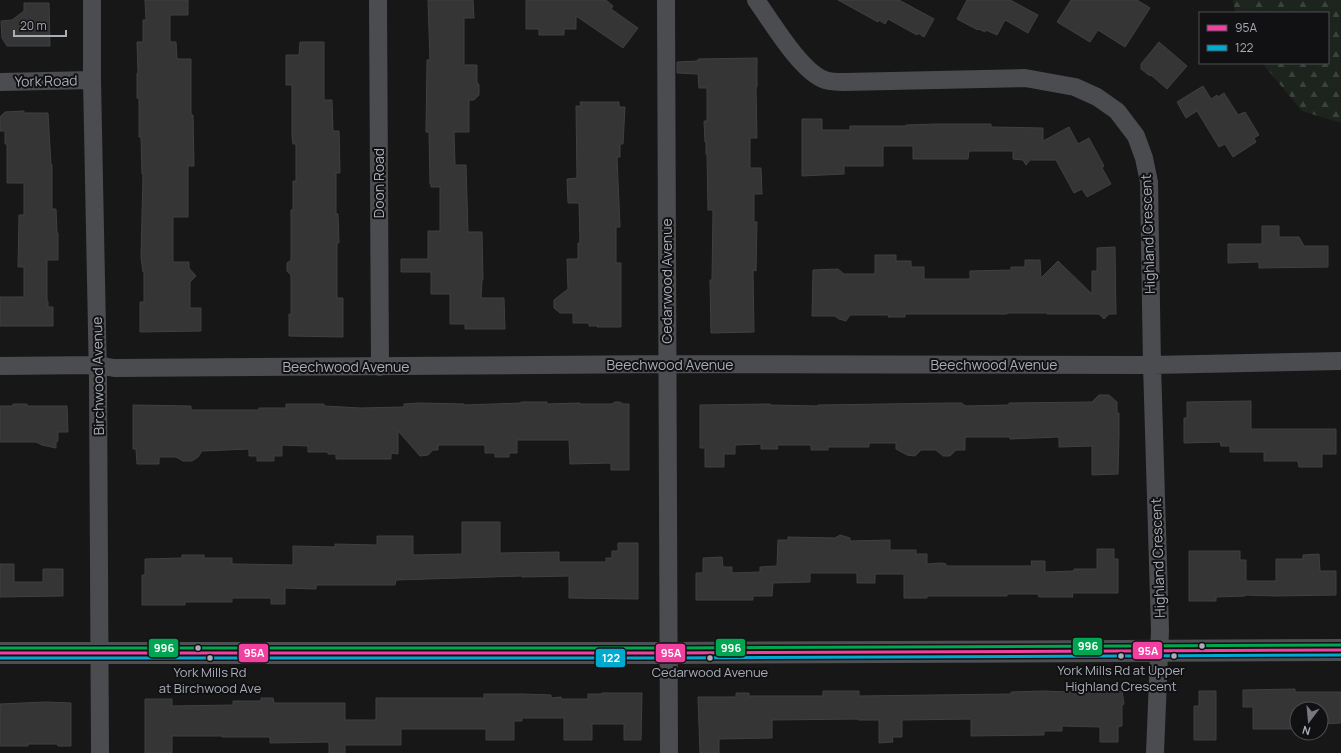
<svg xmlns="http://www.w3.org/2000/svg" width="1341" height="753" font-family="Manrope,sans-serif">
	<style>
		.forest { fill: url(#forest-firs) }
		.building { fill: #353536; stroke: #3f4043 }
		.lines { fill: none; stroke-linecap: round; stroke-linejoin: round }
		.minor { stroke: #4b4c50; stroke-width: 18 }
		.major { stroke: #4d4f52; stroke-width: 22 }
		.bus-1-casing { stroke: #111113; stroke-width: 6 }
		.bus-2-casing { stroke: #111113; stroke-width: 6 }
		.bus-3-casing { stroke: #111113; stroke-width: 6 }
		.bus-1 { stroke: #f240a1; stroke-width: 3 }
		.bus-2 { stroke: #00a9ce; stroke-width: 3 }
		.bus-3 { stroke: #00a651; stroke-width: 3 }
		.bus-dot { fill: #a8adb8; stroke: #111113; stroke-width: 1.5 }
		.labels { text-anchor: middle; stroke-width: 4; stroke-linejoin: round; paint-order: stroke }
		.bus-label { font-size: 13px; fill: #a8adb8; stroke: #111113 }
		.street-label { font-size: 14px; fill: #a8adb8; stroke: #111113 }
		.line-badge { stroke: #111113; stroke-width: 1.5 }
		.badge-label { font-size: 11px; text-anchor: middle; font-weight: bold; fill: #fff }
	</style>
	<defs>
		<pattern id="forest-firs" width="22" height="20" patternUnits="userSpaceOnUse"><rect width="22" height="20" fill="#1d241e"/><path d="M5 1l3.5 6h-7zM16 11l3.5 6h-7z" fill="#3b413d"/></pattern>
	</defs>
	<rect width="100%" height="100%" fill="#171717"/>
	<path class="forest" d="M 1233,0 L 1341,0 L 1341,123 L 1302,111 L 1262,63 L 1328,63 L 1328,13 L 1235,13 Z"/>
	<path class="building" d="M 145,0 L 188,0 L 188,15 L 170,15 L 170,42 L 176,42 L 177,59 L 191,59 L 191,115 L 193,115 L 194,166 L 188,166 L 188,217 L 173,217 L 173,262 L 189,262 L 189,268 L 196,276 L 190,282 L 190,308 L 201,308 L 201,331 L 140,332 L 140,302 L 144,302 L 144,272 L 143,272 L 141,257 L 143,174 L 142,174 L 141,137 L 139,137 L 139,98 L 137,98 L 137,73 L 138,73 L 137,42 L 143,42 L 143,20 L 146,20 Z
		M 428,0 L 473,0 L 474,18 L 464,18 L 464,65 L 477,65 L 477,82 L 479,85 L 479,95 L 474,100 L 469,100 L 469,132 L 454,132 L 455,165 L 466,165 L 468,232 L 482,232 L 483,279 L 482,281 L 481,298 L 504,298 L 505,329 L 465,329 L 465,324 L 450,324 L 450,294 L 431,294 L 431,272 L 401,272 L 401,259 L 428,259 L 428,231 L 440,231 L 440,187 L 431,187 L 431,184 L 430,184 L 429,132 L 426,132 L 427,60 L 430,60 Z
		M 526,0 L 606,0 L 613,6 L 611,9 L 638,28 L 623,48 L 576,16 L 576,29 L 564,29 L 564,35 L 539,35 L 539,29 L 526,29 Z
		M 838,0 L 899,0 L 934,19 L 924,37 L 918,33 L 917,35 L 888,19 L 885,24 L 879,20 L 878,22 Z
		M 967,0 L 1010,0 L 1038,15 L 1028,33 L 1005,20 L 997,35 L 986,30 L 985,32 L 979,29 L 978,30 L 957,19 Z
		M 1071,0 L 1137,0 L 1150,8 L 1125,47 L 1098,30 L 1090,42 L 1057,22 Z
		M 24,3 L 49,3 L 50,46 L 7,46 L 2,38 L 1,21 L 12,20 L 24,11 Z
		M 300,42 L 324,42 L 324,100 L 332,100 L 333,131 L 339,131 L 340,173 L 336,173 L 336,214 L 338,214 L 339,243 L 337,243 L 337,298 L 343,298 L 343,337 L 289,336 L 289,314 L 291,315 L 291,275 L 287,271 L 287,263 L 291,260 L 291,210 L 293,210 L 293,181 L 296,181 L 296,144 L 293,144 L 292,136 L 292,85 L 286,85 L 286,55 L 299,55 Z
		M 1159,42 L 1187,66 L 1167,89 L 1151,75 L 1150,76 L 1141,69 L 1141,64 Z
		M 757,58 L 757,87 L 756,87 L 757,138 L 750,138 L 750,168 L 761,168 L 762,194 L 754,194 L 754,222 L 757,222 L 756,271 L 753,270 L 754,332 L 711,333 L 710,280 L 712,280 L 713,210 L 708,210 L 707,154 L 706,154 L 706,142 L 705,142 L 704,121 L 707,121 L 707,88 L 699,88 L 698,74 L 677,73 L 677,62 L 698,61 L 698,59 Z
		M 1203,86 L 1211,99 L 1217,95 L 1218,97 L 1224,93 L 1238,115 L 1245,112 L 1259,135 L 1254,138 L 1256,142 L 1233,157 L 1225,144 L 1219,147 L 1197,111 L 1186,118 L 1177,102 Z
		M 580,102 L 619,102 L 619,107 L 625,107 L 623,144 L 620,144 L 620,157 L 617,157 L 620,227 L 616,227 L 616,263 L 621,263 L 621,327 L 597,327 L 598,326 L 589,326 L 589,323 L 573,323 L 573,313 L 560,313 L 554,308 L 554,300 L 568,289 L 567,259 L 578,259 L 578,243 L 580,243 L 579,203 L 568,203 L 567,179 L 577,178 L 576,106 L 581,106 Z
		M 24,111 L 24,113 L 48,113 L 51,165 L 52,165 L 52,209 L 56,209 L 57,233 L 58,233 L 58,260 L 47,260 L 47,301 L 48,301 L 48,307 L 53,307 L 53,326 L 0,326 L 0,297 L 24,297 L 24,267 L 18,267 L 19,215 L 24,215 L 24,183 L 7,183 L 7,144 L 5,144 L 5,131 L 0,131 L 0,117 L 5,112 Z
		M 802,119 L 822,119 L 822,130 L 850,130 L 850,126 L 906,126 L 906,125 L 936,124 L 991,124 L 991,127 L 1043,128 L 1043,141 L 1069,127 L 1078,144 L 1089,138 L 1104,166 L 1102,168 L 1111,184 L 1087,197 L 1082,189 L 1074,193 L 1056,160 L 1030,160 L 1026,165 L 1023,160 L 1013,159 L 1013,151 L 969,151 L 968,159 L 913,159 L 913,146 L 883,146 L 883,166 L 844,166 L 844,174 L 802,176 Z
		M 1262,226 L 1279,226 L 1279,237 L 1299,237 L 1304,246 L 1328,246 L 1328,267 L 1259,268 L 1259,262 L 1228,263 L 1228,244 L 1262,244 Z
		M 1115,247 L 1116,314 L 1109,314 L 1104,319 L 1099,314 L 1047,314 L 1047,313 L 1007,313 L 1007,314 L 905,314 L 905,317 L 888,317 L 889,315 L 850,315 L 846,321 L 839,319 L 835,316 L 812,316 L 813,270 L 838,269 L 844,274 L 875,274 L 875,255 L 896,255 L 896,261 L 911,261 L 911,267 L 924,267 L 924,279 L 970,279 L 970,271 L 1011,270 L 1011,267 L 1025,267 L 1025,260 L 1040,260 L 1041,278 L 1058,261 L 1092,294 L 1092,271 L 1097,271 L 1097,248 Z
		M 1099,395 L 1109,395 L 1117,402 L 1117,413 L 1119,413 L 1119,434 L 1118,474 L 1092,475 L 1092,446 L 1059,447 L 1059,437 L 1010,439 L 1010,437 L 965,437 L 965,450 L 956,450 L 950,456 L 943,456 L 936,450 L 921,450 L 915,456 L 907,455 L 896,449 L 896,443 L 869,443 L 869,447 L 828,447 L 828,450 L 811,450 L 811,445 L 777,445 L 778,449 L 761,449 L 761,444 L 735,445 L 735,454 L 724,454 L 724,467 L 705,467 L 705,448 L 700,448 L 700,405 L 770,404 L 770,405 L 818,406 L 818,405 L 949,403 L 962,403 L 963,405 L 965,405 L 965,406 L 1009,405 L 1009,403 L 1092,402 Z
		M 1251,401 L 1251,429 L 1336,429 L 1336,454 L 1322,454 L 1322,467 L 1299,467 L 1298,461 L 1264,461 L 1264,452 L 1230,452 L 1230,446 L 1221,446 L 1220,442 L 1184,443 L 1184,418 L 1187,418 L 1187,402 Z
		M 521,402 L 547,402 L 547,404 L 580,403 L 580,404 L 612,404 L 615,402 L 620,402 L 623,404 L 629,404 L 629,470 L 611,470 L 611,463 L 570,464 L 569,440 L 517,440 L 517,453 L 509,453 L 509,457 L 495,457 L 495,453 L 485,453 L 485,445 L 438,445 L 438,450 L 433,450 L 428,455 L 420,456 L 398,431 L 398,454 L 391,453 L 391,459 L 336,459 L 336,454 L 328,454 L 328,452 L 308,452 L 308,446 L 282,445 L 282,456 L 274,456 L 274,461 L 257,461 L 257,456 L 249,456 L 249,449 L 202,451 L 198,457 L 192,461 L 183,461 L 176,457 L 159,457 L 159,464 L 137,464 L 136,449 L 133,449 L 133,405 L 191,406 L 191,410 L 259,410 L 259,408 L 286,408 L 286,404 L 324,404 L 324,406 L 361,408 L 404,407 L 404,404 L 420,403 L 464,404 L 464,405 L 521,403 Z
		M 13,404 L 27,404 L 27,406 L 67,406 L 68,432 L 58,432 L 58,441 L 56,442 L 56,448 L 42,445 L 36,442 L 0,442 L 0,406 L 13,406 Z
		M 462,522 L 500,522 L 500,553 L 559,552 L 559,562 L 606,562 L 606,558 L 612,558 L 612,551 L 618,551 L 618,543 L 638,543 L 638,599 L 569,598 L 569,576 L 522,577 L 522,576 L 396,580 L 395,585 L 316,585 L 316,589 L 285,588 L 285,604 L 271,604 L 271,598 L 232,598 L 232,602 L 185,602 L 185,605 L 142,605 L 142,575 L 145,575 L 145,559 L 182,558 L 182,555 L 204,555 L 204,558 L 232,558 L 232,564 L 237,564 L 293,565 L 293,546 L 335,547 L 335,544 L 377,545 L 377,536 L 413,536 L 413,555 L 462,554 Z
		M 840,535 L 850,538 L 850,541 L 890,540 L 890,550 L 916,550 L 916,554 L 927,554 L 927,564 L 942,563 L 946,564 L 946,566 L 1032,566 L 1031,561 L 1045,561 L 1045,572 L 1074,571 L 1074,569 L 1097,569 L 1097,549 L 1114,549 L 1114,559 L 1118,559 L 1118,593 L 1072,593 L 1073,597 L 1039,597 L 1038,594 L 1007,594 L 1007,596 L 927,596 L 927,598 L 904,598 L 904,574 L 875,574 L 875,583 L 857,583 L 857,573 L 810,573 L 810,582 L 773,583 L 772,596 L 753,596 L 753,600 L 696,600 L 696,573 L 703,573 L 703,558 L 722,557 L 723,567 L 732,567 L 732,573 L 760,572 L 760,567 L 777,566 L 778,540 L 788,540 L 788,537 L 835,538 Z
		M 1189,551 L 1240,551 L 1240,560 L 1246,560 L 1246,581 L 1276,581 L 1276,559 L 1303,559 L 1303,555 L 1319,554 L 1320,571 L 1336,571 L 1336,595 L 1275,596 L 1245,595 L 1245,596 L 1216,597 L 1216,601 L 1189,601 Z
		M 0,564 L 14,564 L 14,582 L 43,582 L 43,569 L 63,569 L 63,596 L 0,597 Z
		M 1295,689 L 1295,692 L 1341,692 L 1341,723 L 1321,724 L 1321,709 L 1297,709 L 1297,729 L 1253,729 L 1253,707 L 1243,707 L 1243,690 Z
		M 823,691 L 859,691 L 859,696 L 1011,694 L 1011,692 L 1043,691 L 1070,692 L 1122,691 L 1124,704 L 1122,705 L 1122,726 L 1118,727 L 1118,742 L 1100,742 L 1100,727 L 1062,726 L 1062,731 L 1044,731 L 1044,735 L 971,736 L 971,719 L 902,720 L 902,737 L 892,737 L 893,742 L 879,743 L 879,720 L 858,720 L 858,719 L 772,720 L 772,738 L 719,739 L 719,753 L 700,753 L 698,697 L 736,697 L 736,693 L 749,693 L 749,696 L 823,696 Z
		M 1199,691 L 1216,691 L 1216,740 L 1194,740 L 1194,706 L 1199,706 Z
		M 602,693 L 642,693 L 641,740 L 624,740 L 624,724 L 592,724 L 592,740 L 564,740 L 564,718 L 522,718 L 522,721 L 514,721 L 514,740 L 486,740 L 486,729 L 401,729 L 401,745 L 345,745 L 345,753 L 329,753 L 329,742 L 270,743 L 270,737 L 222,737 L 222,736 L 172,736 L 172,753 L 145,753 L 145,699 L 172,699 L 172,706 L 233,705 L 233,701 L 261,701 L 261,698 L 273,698 L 274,703 L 345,703 L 345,720 L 376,720 L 376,698 L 484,698 L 484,694 L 522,694 L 551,695 L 551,698 L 561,697 L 561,699 L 588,699 L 588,694 L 602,694 Z
		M 46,702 L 71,703 L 71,746 L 58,746 L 57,744 L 28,744 L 28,746 L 0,746 L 0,704 Z"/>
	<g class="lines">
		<path class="minor" d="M 92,0 L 92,80 L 98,380 L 100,753
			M 378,0 L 380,367
			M 666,0 L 669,753
			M 756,0 C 771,21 801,72 825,80 C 831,82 838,82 844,82 L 1025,78 L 1075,87 L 1097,97 L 1117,111 L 1136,136 L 1144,158 L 1149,182 L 1152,365 L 1160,630 L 1155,753
			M 0,82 L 92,80
			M 0,366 L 97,365 L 114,368 L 668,364 L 1152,365 L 1341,361"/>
		<path class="major" d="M 0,653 L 668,653 L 1341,650"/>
		<defs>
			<path id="bus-1" d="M 0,653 L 668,653 L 1341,650"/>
			<path id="bus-2" d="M 0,658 L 668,658 L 1341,655"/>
			<path id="bus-3" d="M 0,648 L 668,648 L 1341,645"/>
		</defs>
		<use href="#bus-1" class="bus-1-casing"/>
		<use href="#bus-2" class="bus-2-casing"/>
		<use href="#bus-3" class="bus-3-casing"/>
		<use href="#bus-1" class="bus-1"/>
		<use href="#bus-2" class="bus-2"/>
		<use href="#bus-3" class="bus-3"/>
	</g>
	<g class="bus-dot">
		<circle cx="1202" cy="646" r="3.5"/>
		<circle cx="198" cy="648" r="3.5"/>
		<circle cx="1121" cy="656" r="3.5"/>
		<circle cx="1174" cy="656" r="3.5"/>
		<circle cx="210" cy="658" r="3.5"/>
		<circle cx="710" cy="658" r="3.5"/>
	</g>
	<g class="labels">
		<g class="bus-label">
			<text x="1121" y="675">York Mills Rd at Upper<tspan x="1121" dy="16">Highland Crescent</tspan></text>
			<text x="210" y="677">York Mills Rd<tspan x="210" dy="16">at Birchwood Ave</tspan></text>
			<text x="710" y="677">Cedarwood Avenue</text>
		</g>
		<g class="street-label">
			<text transform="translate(46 81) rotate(-1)" y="5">York Road</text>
			<text transform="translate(379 183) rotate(-90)" y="5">Doon Road</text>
			<text transform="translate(1148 234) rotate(-92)" y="5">Highland Crescent</text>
			<text transform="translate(667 281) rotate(-90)" y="5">Cedarwood Avenue</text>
			<text x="670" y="370">Beechwood Avenue</text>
			<text x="994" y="370">Beechwood Avenue</text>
			<text x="346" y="372">Beechwood Avenue</text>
			<text transform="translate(98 376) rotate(-91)" y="5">Birchwood Avenue</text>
			<text transform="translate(1158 558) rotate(-92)" y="5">Highland Crescent</text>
		</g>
	</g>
	<g class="line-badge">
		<rect x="1072" y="637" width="31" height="19" rx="4" fill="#00a651"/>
		<rect x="715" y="638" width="31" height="19" rx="4" fill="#00a651"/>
		<rect x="148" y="638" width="31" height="20" rx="4" fill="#00a651"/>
		<rect x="1132" y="641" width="31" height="19" rx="4" fill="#f240a1"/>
		<rect x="655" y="643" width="31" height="20" rx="4" fill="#f240a1"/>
		<rect x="238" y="643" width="31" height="20" rx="4" fill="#f240a1"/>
		<rect x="595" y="648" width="31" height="20" rx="4" fill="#00a9ce"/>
	</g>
	<g class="badge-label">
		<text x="1088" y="650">996</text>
		<text x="731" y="652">996</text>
		<text x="164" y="652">996</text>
		<text x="1148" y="655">95A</text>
		<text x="671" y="657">95A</text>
		<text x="254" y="657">95A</text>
		<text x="611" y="662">122</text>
	</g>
	<rect x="1199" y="12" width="130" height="52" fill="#111113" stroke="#4d4f55"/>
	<rect x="1207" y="25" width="20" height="6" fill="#f240a1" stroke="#4d4f55"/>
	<text x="1235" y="32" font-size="12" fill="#a8adb8">95A</text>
	<rect x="1207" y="45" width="20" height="6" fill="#00a9ce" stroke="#4d4f55"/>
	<text x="1235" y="52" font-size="12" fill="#a8adb8">122</text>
	<g transform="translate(1309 721) rotate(196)"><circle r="19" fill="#111113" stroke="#4d4f55"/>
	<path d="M0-3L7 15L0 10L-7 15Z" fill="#757880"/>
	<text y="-6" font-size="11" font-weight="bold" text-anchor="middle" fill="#a8adb8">N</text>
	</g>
	<path d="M14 30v6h52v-6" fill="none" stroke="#a8adb8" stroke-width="2"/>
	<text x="20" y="30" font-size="12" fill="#a8adb8" stroke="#111113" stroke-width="3" paint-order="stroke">20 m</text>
</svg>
